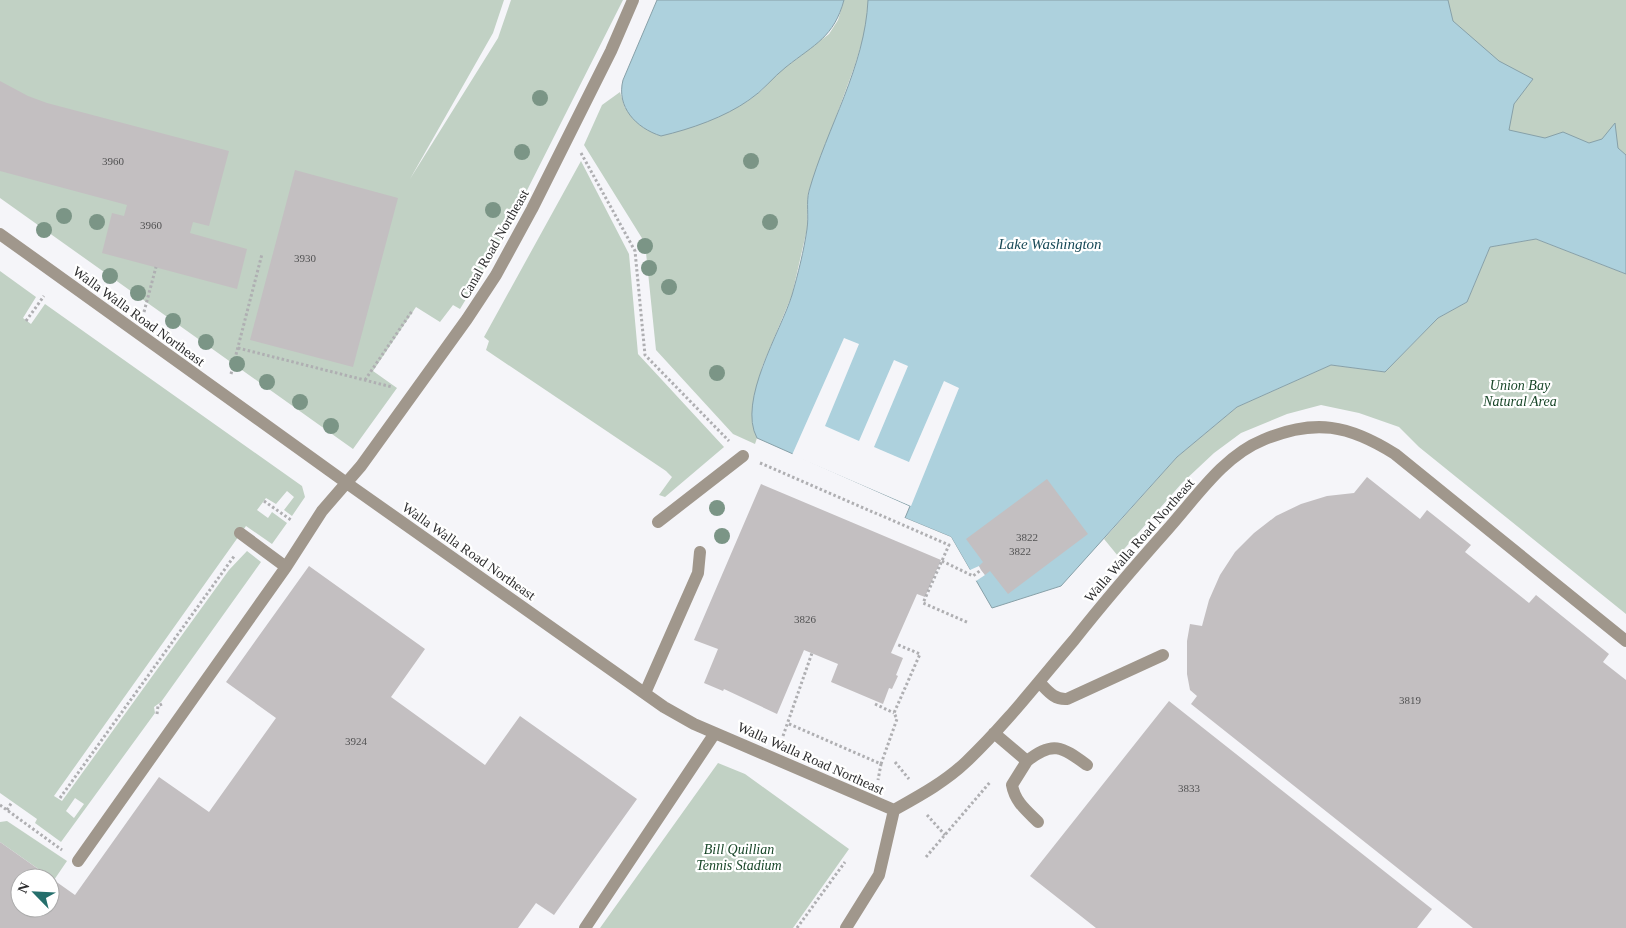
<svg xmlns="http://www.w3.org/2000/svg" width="1626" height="928" font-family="'Times New Roman',serif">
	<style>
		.green { fill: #c1d1c4; fill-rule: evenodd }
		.water { fill: #add1dd; stroke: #87a0a8 }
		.pier { fill: #f5f5f9 }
		.building { fill: #c3bfc1; fill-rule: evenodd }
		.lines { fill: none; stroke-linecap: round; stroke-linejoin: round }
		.path { stroke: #afafb2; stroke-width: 3; stroke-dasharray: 2.5 2.5; stroke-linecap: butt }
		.lane { stroke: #a0978c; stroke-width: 12 }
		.tree { fill: #7b9586 }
		.labels { text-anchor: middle; stroke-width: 4.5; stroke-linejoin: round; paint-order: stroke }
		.number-label { font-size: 11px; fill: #525253 }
		.street-label { font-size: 14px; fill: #2d2d2e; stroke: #fff }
		.park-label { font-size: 14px; font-style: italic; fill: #184628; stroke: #fff }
		.water-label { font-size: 15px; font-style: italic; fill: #184957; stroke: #fff }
	</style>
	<rect width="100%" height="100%" fill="#f5f5f9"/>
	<path class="green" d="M 0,0 L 504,0 L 493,33 L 410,179 L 498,38 L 511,0 L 623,0 L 503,238 L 460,309 L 453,305 L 440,322 L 416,307 L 373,371 L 397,388 L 353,449 L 0,198 Z
		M 844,0 L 868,0 L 867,25 L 855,65 L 808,193 L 807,229 L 792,295 L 762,367 L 752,421 L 757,438 L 755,444 L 733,434 L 656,350 L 645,243 L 584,145 L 602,105 L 620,92 L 625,108 L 717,117 L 748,101 L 762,90 L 774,76 L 829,34 L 838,20 Z
		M 1410,0 L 1626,0 L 1626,190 L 1475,118 Z
		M 581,161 L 629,254 L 638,354 L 724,447 L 665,497 L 659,495 L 672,477 L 666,471 L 486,350 L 489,341 L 484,337 Z
		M 1536,239 L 1626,274 L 1626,614 L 1419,447 L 1399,427 L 1359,413 L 1321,405 L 1287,414 L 1241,433 L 1214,453 L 1182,483 L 1118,556 L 1104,539 L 1177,457 L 1237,407 L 1331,365 L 1385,372 L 1438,318 L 1467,302 L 1490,247 Z
		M 0,271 L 36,297 L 23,318 L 31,324 L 45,304 L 302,486 L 305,497 L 292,516 L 284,510 L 294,497 L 287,491 L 276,504 L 266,498 L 257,510 L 268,518 L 272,512 L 287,523 L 272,544 L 246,526 L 54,796 L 62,801 L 229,570 L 247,551 L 261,562 L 161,702 L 154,707 L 155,713 L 61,842 L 35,823 L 37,819 L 0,793 ZM 75,798 L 84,804 L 74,818 L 66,811 Z
		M 718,763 L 745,774 L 849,849 L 793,928 L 600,928 Z
		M 7,821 L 67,861 L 54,880 L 0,842 L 0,822 Z"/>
	<path class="water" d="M 657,0 L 844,0 C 834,37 815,44 786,67 C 773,77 763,91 749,100 C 725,117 691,129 661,136 C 636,128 616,107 623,80 Z
		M 868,0 L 1448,0 L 1453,21 L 1499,61 L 1533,79 L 1514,104 L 1509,130 L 1545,138 L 1563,132 L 1589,143 L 1602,139 L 1615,123 L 1618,148 L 1626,155 L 1626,274 L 1536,239 L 1490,247 L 1467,302 L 1438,318 L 1385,372 L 1331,365 L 1237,407 L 1177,457 L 1061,586 L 992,608 L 951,537 L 905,518 L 910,506 L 757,438 C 737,401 781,331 792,295 C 798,274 804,250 807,229 C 809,216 806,202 809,191 C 827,127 865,67 868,0 Z"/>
	<path class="pier" d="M 844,338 L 859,344 L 825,426 L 859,441 L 894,360 L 908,366 L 874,447 L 909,462 L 944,381 L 959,388 L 911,506 L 792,455 Z
		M 905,518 L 951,537 L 970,570 L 979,566 L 985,575 L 976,581 L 972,579 L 949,539 L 904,520 Z"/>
	<path class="building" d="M 0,81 L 28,96 L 47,103 L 229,151 L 209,226 L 193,222 L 190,233 L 247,249 L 237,289 L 102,253 L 112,213 L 124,216 L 127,205 L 0,171 Z
		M 295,170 L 398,198 L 353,367 L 250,340 Z
		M 1367,477 L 1420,519 L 1427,510 L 1471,545 L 1465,552 L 1529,603 L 1536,595 L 1609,654 L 1603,662 L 1626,680 L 1626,928 L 1473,928 L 1191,704 L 1197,696 L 1190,690 L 1187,674 L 1187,641 L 1190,624 L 1202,626 L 1209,600 L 1220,575 L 1235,552 L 1254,533 L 1276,516 L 1301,504 L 1327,496 L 1354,493 Z
		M 1047,479 L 1088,534 L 1008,594 L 990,571 L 985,575 L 981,570 L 979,566 L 983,562 L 966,539 Z
		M 761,484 L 941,560 L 925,597 L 917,594 L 891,653 L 903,658 L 896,675 L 898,676 L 892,689 L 889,688 L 883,704 L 831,682 L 838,664 L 804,650 L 777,714 L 724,689 L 723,691 L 704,683 L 718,649 L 694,640 Z
		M 309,566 L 425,649 L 391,697 L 485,765 L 520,716 L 637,799 L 554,915 L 536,903 L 518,928 L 0,928 L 0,842 L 75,895 L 159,777 L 209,812 L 276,718 L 226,682 ZM 20,878 L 50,878 L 50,908 L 20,908 Z
		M 1169,701 L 1432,909 L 1417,928 L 1096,928 L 1030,876 Z"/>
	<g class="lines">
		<path class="path" d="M 581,153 L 635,251 L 645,355 L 729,441
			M 144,312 L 156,267
			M 26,321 L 44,296
			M 238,348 L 392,387
			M 231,374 L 262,254
			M 365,380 L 412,311
			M 760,463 L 949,545 L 923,603 L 969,623
			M 264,501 L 291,520
			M 942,561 L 973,576 L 981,570
			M 875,704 L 894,713
			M 157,714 L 158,706 L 164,703
			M 789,724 L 881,764 L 878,780
			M 783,736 L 812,653
			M 895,762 L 909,779
			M 881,764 L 897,719 L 894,713 L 920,654 L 896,644
			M 60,798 L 235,555
			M 0,805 L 62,850
			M 7,810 L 12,802
			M 927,815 L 945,835
			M 926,857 L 991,781
			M 797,928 L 845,862"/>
		<path class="lane" d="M 0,234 L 348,484 L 664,707 L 694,724 L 894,810
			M 658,522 L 743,456
			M 240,533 L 286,567
			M 1039,682 C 1048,691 1054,700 1067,699 L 1163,655
			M 645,693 L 698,573 L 700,552
			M 994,733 L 1027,761 C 1053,740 1062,747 1087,765
			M 1027,761 L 1012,785 C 1015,802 1027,811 1038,822
			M 894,810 C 919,796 945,782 966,762 C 1006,724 1039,681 1074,640 C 1104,602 1135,566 1167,530 C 1195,499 1223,456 1263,440 C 1315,418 1349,425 1395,454 L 1626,641
			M 78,861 L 286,567 L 322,511 L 361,466 L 467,319 L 496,275 L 532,209 L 611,51 L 633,0
			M 585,928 L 715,733
			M 846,928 L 879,875 L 894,810"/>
	</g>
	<g class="tree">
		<circle cx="540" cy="98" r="8"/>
		<circle cx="522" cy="152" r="8"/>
		<circle cx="751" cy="161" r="8"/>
		<circle cx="493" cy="210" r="8"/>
		<circle cx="64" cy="216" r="8"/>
		<circle cx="97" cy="222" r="8"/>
		<circle cx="770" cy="222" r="8"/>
		<circle cx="44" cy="230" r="8"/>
		<circle cx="645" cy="246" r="8"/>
		<circle cx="649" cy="268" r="8"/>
		<circle cx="110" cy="276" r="8"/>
		<circle cx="669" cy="287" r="8"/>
		<circle cx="138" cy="293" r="8"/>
		<circle cx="173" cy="321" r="8"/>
		<circle cx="206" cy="342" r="8"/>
		<circle cx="237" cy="364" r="8"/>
		<circle cx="717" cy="373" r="8"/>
		<circle cx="267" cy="382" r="8"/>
		<circle cx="300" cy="402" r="8"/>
		<circle cx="331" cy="426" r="8"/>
		<circle cx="717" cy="508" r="8"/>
		<circle cx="722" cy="536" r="8"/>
	</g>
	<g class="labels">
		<g class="number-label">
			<text x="113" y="165">3960</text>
			<text x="151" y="229">3960</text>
			<text x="305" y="262">3930</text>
			<text x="1027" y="541">3822</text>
			<text x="1020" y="555">3822</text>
			<text x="805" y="623">3826</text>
			<text x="1410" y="704">3819</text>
			<text x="356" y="745">3924</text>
			<text x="1189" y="792">3833</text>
		</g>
		<g class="street-label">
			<text transform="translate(494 244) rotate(-60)" y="5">Canal Road Northeast</text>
			<text transform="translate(139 316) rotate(36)" y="5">Walla Walla Road Northeast</text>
			<text transform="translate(1139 540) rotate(-49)" y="5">Walla Walla Road Northeast</text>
			<text transform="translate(469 551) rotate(35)" y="5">Walla Walla Road Northeast</text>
			<text transform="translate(811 758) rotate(24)" y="5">Walla Walla Road Northeast</text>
		</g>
		<g class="park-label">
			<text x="1520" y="390">Union Bay<tspan x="1520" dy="16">Natural Area</tspan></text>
			<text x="739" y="854">Bill Quillian<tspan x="739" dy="16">Tennis Stadium</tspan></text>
		</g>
		<g class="water-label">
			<text x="1050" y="249">Lake Washington</text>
		</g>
	</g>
	<g transform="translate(35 893) rotate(294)"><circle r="24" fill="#ffffff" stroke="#ababab"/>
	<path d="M0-4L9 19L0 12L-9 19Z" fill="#256f6c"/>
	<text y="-8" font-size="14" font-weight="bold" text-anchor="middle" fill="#2d2d2e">N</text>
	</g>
</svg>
